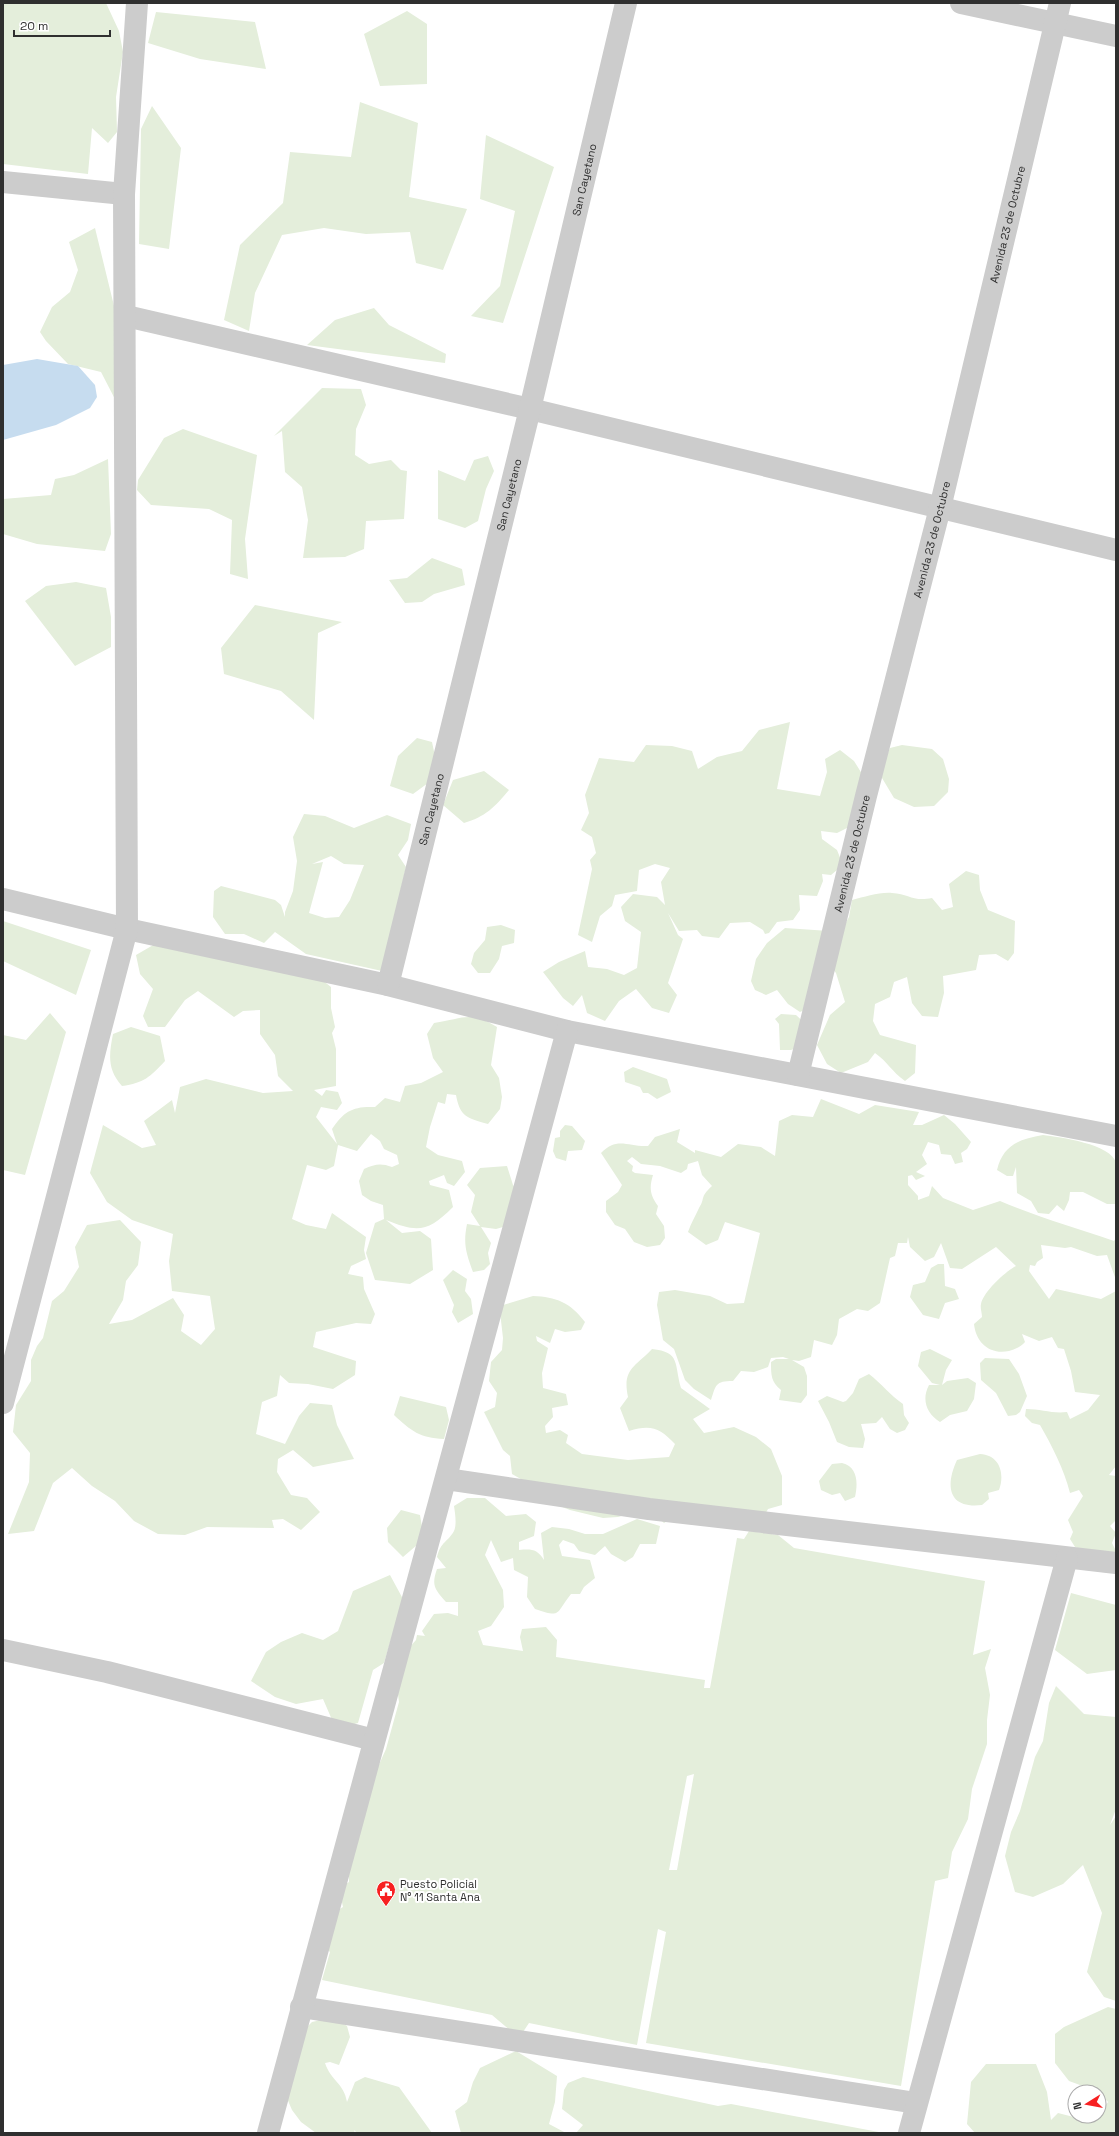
<svg xmlns="http://www.w3.org/2000/svg" width="1119" height="2136" font-family="'Space Grotesk',sans-serif">
	<style>
		.green { fill: #e4eedb; fill-rule: evenodd }
		.water { fill: #c6dcef }
		.lines { fill: none; stroke-linecap: round; stroke-linejoin: round }
		.minor { stroke: #ccc; stroke-width: 22 }
		.labels { text-anchor: middle; stroke-width: 4; stroke-linejoin: round; paint-order: stroke }
		.street-label { font-size: 11px; fill: #2f2f2f; stroke: #fff }
		.poi-label { font-size: 11px; fill: #2f2f2f; stroke: #fff; text-anchor: start }
	</style>
	<rect width="100%" height="100%" fill="#fff"/>
	<path class="green" d="M 3,3 L 106,3 L 119,31 L 123,52 L 116,97 L 117,132 L 108,143 L 92,128 L 88,174 L 3,164 Z
		M 407,11 L 427,24 L 427,84 L 380,86 L 364,34 Z
		M 156,12 L 255,22 L 266,69 L 200,59 L 148,43 Z
		M 360,102 L 418,123 L 409,197 L 467,209 L 443,270 L 416,263 L 410,232 L 366,234 L 324,228 L 282,235 L 255,293 L 249,331 L 224,320 L 240,245 L 283,203 L 290,152 L 351,157 Z
		M 152,106 L 181,148 L 169,249 L 139,244 L 141,129 Z
		M 486,135 L 554,167 L 503,323 L 471,316 L 500,286 L 515,211 L 480,199 Z
		M 95,228 L 126,355 L 117,403 L 101,372 L 68,364 L 46,341 L 40,332 L 52,307 L 70,292 L 78,270 L 69,242 Z
		M 374,308 L 389,325 L 446,354 L 445,363 L 307,345 L 335,320 Z
		M 322,388 L 361,389 L 366,405 L 356,429 L 355,455 L 369,464 L 391,460 L 401,470 L 407,471 L 404,519 L 366,521 L 364,549 L 345,557 L 303,558 L 308,520 L 302,487 L 285,472 L 282,431 L 274,436 Z
		M 183,429 L 257,455 L 245,539 L 248,579 L 230,574 L 232,520 L 209,509 L 151,505 L 137,490 L 138,480 L 164,438 Z
		M 488,456 L 494,471 L 486,489 L 478,521 L 465,528 L 438,519 L 438,470 L 465,481 L 474,460 Z
		M 108,459 L 111,534 L 105,551 L 37,544 L 3,534 L 3,499 L 51,495 L 55,479 L 74,475 Z
		M 432,558 L 462,569 L 465,585 L 434,594 L 422,602 L 405,603 L 389,580 L 407,578 Z
		M 76,582 L 106,588 L 111,617 L 111,647 L 75,666 L 25,601 L 46,586 Z
		M 255,605 L 342,622 L 318,633 L 314,720 L 281,691 L 224,674 L 221,648 Z
		M 790,722 L 777,789 L 820,796 L 827,772 L 825,759 L 840,750 L 854,761 L 864,777 L 851,826 L 837,833 L 821,831 L 822,839 L 837,850 L 843,865 L 831,875 L 822,874 L 823,881 L 817,896 L 799,895 L 800,910 L 793,920 L 777,922 L 769,933 L 765,934 L 763,930 L 750,922 L 730,923 L 719,938 L 702,936 L 697,930 L 679,931 L 668,913 L 678,935 L 683,939 L 668,983 L 677,995 L 669,1013 L 652,1008 L 636,989 L 619,1001 L 605,1021 L 587,1013 L 582,995 L 573,1006 L 563,998 L 543,972 L 559,962 L 585,951 L 588,967 L 607,969 L 624,975 L 637,968 L 641,932 L 625,921 L 621,907 L 633,894 L 657,897 L 665,905 L 661,882 L 670,868 L 655,864 L 639,870 L 637,891 L 615,895 L 612,906 L 600,916 L 592,942 L 578,935 L 592,869 L 590,860 L 596,853 L 592,837 L 581,830 L 589,813 L 585,795 L 599,758 L 634,762 L 646,745 L 672,746 L 692,751 L 698,769 L 717,757 L 742,751 L 759,730 Z
		M 417,738 L 432,742 L 439,775 L 413,794 L 390,786 L 398,756 Z
		M 902,745 L 932,749 L 943,759 L 949,779 L 948,792 L 934,806 L 914,807 L 894,798 L 879,773 L 890,748 Z
		M 484,771 L 509,790 C 495,807 485,817 464,823 L 443,805 L 453,780 Z
		M 304,814 L 325,816 L 354,828 L 387,815 L 411,824 L 408,840 L 398,855 L 406,867 L 382,971 L 306,954 L 275,932 L 264,943 L 244,934 L 225,934 L 213,917 L 214,891 L 221,886 L 275,900 L 281,905 L 285,917 L 285,912 L 293,891 L 297,861 L 293,837 ZM 331,856 L 344,864 L 364,865 L 350,900 L 339,917 L 325,918 L 309,913 L 323,862 L 312,864 Z
		M 966,871 L 979,875 L 980,890 L 988,910 L 1015,921 L 1014,953 L 1008,961 L 996,954 L 979,955 L 976,970 L 943,976 L 944,993 L 938,1017 L 922,1016 L 912,1003 L 907,977 L 894,982 L 890,997 L 875,1004 L 873,1021 L 880,1035 L 916,1045 L 915,1073 L 905,1081 C 891,1071 888,1062 875,1053 L 868,1062 L 841,1073 L 827,1064 L 817,1045 L 830,1015 L 845,1002 L 836,973 L 826,961 L 815,1005 L 800,1012 L 788,1004 L 777,990 L 766,995 L 755,990 L 751,981 L 756,959 L 767,943 L 785,928 L 829,931 L 843,928 L 849,917 L 852,900 C 865,897 879,892 892,893 C 909,894 913,902 932,898 L 942,910 L 953,907 L 949,884 Z
		M 3,921 L 91,950 L 76,995 L 3,961 Z
		M 501,925 L 515,930 L 514,943 L 502,946 L 499,959 L 490,973 L 478,973 L 471,964 L 474,953 L 485,940 L 487,927 Z
		M 155,944 L 316,975 L 331,987 L 331,1008 L 335,1027 L 332,1033 L 336,1049 L 336,1086 L 314,1090 L 322,1096 L 326,1090 L 338,1092 L 342,1103 L 337,1110 L 321,1107 L 316,1117 L 337,1144 L 332,1129 C 344,1111 353,1106 375,1107 L 385,1098 L 400,1102 L 405,1086 L 421,1083 L 443,1072 L 433,1058 L 427,1034 L 434,1023 C 463,1019 470,1010 497,1027 L 491,1065 L 499,1078 L 502,1097 L 500,1109 L 488,1124 C 467,1118 460,1117 456,1095 L 447,1094 L 445,1104 L 438,1102 L 430,1127 L 426,1147 L 438,1155 L 462,1161 L 465,1172 L 454,1186 L 447,1183 L 444,1175 L 429,1181 L 430,1185 L 449,1190 L 453,1207 C 428,1232 418,1233 386,1220 L 402,1233 L 420,1231 L 431,1239 L 433,1270 L 410,1284 L 375,1280 L 366,1253 L 375,1223 L 384,1219 L 383,1205 L 371,1201 L 362,1195 L 359,1181 L 364,1169 C 375,1164 381,1163 392,1167 L 399,1164 L 397,1155 L 384,1149 L 380,1141 L 371,1134 L 357,1151 L 338,1145 L 334,1166 L 326,1170 L 307,1165 L 292,1219 L 306,1225 L 326,1229 L 332,1213 L 366,1237 L 364,1250 L 366,1259 L 351,1266 L 348,1274 L 363,1277 L 364,1289 L 375,1314 L 371,1324 L 356,1323 L 316,1332 L 313,1347 L 356,1361 L 355,1375 L 333,1389 L 308,1384 L 289,1383 L 280,1375 L 277,1396 L 262,1402 L 256,1434 L 285,1444 L 299,1416 L 310,1403 L 332,1405 L 337,1425 L 354,1459 L 313,1467 L 293,1450 L 278,1459 L 277,1472 L 291,1495 L 307,1498 L 320,1512 L 301,1530 L 283,1519 L 272,1520 L 274,1528 L 207,1527 L 185,1535 L 158,1534 L 134,1521 L 115,1501 L 92,1486 L 72,1468 L 53,1483 L 34,1531 L 8,1534 L 29,1482 L 30,1453 L 13,1432 L 16,1405 L 31,1381 L 31,1360 L 37,1346 L 43,1338 L 52,1301 L 64,1291 L 79,1267 L 75,1247 L 87,1225 L 120,1220 L 141,1242 L 138,1265 L 126,1281 L 123,1300 L 109,1324 L 132,1320 L 173,1298 L 184,1315 L 181,1331 L 201,1345 L 215,1329 L 210,1296 L 172,1291 L 169,1261 L 173,1234 L 132,1220 L 107,1202 L 90,1173 L 103,1125 L 142,1148 L 156,1145 L 144,1121 L 172,1100 L 175,1113 L 180,1087 L 206,1079 L 263,1093 L 293,1091 L 278,1076 L 275,1055 L 260,1034 L 260,1010 L 243,1011 L 234,1017 L 198,991 L 185,1000 L 165,1027 L 148,1027 L 143,1016 L 153,989 L 140,974 L 136,955 Z
		M 50,1013 L 66,1032 L 25,1175 L 3,1170 L 3,1035 L 26,1040 Z
		M 781,1014 L 796,1015 L 810,1028 L 802,1046 L 791,1050 L 780,1050 L 779,1024 L 775,1019 Z
		M 131,1027 L 160,1036 L 165,1061 C 150,1077 144,1083 122,1086 C 107,1069 109,1055 113,1034 Z
		M 633,1067 L 667,1079 L 671,1092 L 657,1099 L 648,1093 L 643,1093 L 640,1087 L 625,1082 L 624,1072 Z
		M 821,1099 L 859,1114 L 875,1105 L 919,1112 L 913,1125 L 922,1125 L 944,1115 L 955,1124 L 971,1142 L 967,1149 L 961,1153 L 963,1162 L 955,1164 L 951,1155 L 941,1154 L 939,1145 L 928,1142 L 922,1155 L 927,1164 L 916,1172 L 925,1176 L 916,1180 L 912,1175 L 908,1176 L 908,1185 L 918,1196 L 918,1200 L 929,1196 L 932,1186 L 943,1198 L 973,1210 L 1000,1201 C 1037,1217 1076,1228 1114,1241 L 1116,1238 L 1116,1466 L 1109,1475 L 1116,1476 L 1116,1520 L 1110,1526 L 1116,1533 L 1112,1543 L 1116,1551 L 1116,1565 L 1075,1547 L 1070,1539 L 1073,1532 L 1068,1520 L 1083,1496 L 1079,1490 L 1070,1493 C 1064,1469 1052,1446 1040,1425 L 1032,1423 L 1025,1416 L 1026,1409 C 1041,1409 1053,1414 1067,1412 L 1070,1419 L 1088,1410 L 1100,1395 L 1075,1392 L 1071,1371 L 1064,1349 L 1058,1348 L 1052,1337 L 1039,1341 L 1022,1334 L 1025,1342 C 1021,1347 1015,1349 1009,1351 C 990,1355 976,1343 974,1324 L 982,1317 C 982,1313 980,1308 981,1304 C 983,1292 1006,1271 1016,1266 L 996,1247 L 962,1269 L 950,1268 L 941,1243 L 934,1257 L 925,1261 L 910,1247 L 908,1237 L 907,1243 L 898,1243 L 895,1256 L 890,1258 L 880,1303 L 868,1311 L 857,1309 L 839,1319 L 837,1335 L 832,1345 L 814,1340 L 811,1357 L 799,1361 L 792,1360 L 804,1367 L 807,1376 L 807,1395 L 801,1403 L 779,1400 L 781,1390 C 771,1382 771,1375 771,1362 L 776,1359 L 789,1359 L 783,1357 L 771,1358 L 768,1367 L 754,1372 L 741,1371 L 733,1381 C 715,1381 716,1385 711,1400 L 694,1389 L 685,1380 L 674,1349 L 663,1340 L 657,1305 L 659,1292 L 675,1290 L 710,1296 L 727,1304 L 744,1303 L 760,1233 L 725,1222 L 718,1240 L 706,1245 L 688,1232 C 691,1223 695,1217 699,1208 C 706,1197 699,1198 712,1186 L 702,1175 L 698,1161 L 688,1164 L 687,1169 L 681,1173 L 660,1166 L 641,1164 L 632,1157 L 627,1161 L 633,1166 L 632,1171 L 635,1173 L 653,1175 C 649,1188 650,1195 658,1206 L 656,1214 L 664,1226 L 665,1238 L 660,1245 L 647,1247 L 634,1242 L 625,1229 L 615,1225 L 606,1212 L 606,1201 L 618,1192 L 622,1185 L 601,1153 C 617,1136 628,1147 648,1146 L 655,1137 L 680,1129 L 677,1142 L 695,1153 L 695,1150 L 721,1157 L 738,1144 L 761,1147 L 775,1156 L 779,1121 L 792,1115 L 813,1117 ZM 1041,1245 L 1065,1248 L 1071,1247 L 1097,1256 L 1107,1255 L 1116,1280 L 1116,1291 L 1101,1299 L 1056,1289 L 1049,1299 L 1029,1271 L 1030,1265 L 1035,1266 L 1037,1262 L 1043,1258 Z
		M 565,1125 L 572,1126 L 585,1141 L 582,1150 L 568,1151 L 566,1161 L 556,1158 L 553,1151 L 555,1138 L 560,1137 L 560,1131 Z
		M 1043,1135 C 1059,1137 1112,1144 1116,1163 C 1119,1175 1116,1191 1116,1204 L 1107,1204 L 1083,1192 L 1070,1192 L 1069,1200 L 1064,1211 L 1057,1205 L 1049,1214 L 1038,1213 L 1031,1201 L 1017,1193 L 1016,1167 L 1013,1176 L 1007,1176 L 997,1170 C 1003,1145 1019,1139 1043,1135 Z
		M 507,1166 L 513,1185 L 519,1193 L 514,1224 L 496,1229 L 481,1227 L 491,1243 L 488,1253 L 490,1264 L 484,1270 L 473,1272 C 466,1253 463,1244 467,1224 L 480,1226 L 471,1212 L 475,1195 L 467,1185 L 480,1168 Z
		M 938,1264 L 944,1264 L 945,1286 L 955,1289 L 959,1299 L 945,1303 L 939,1319 L 923,1315 L 910,1297 L 913,1285 L 925,1282 L 931,1268 Z
		M 453,1270 L 467,1279 L 465,1291 L 471,1299 L 473,1314 L 458,1323 L 452,1312 L 454,1305 L 443,1280 Z
		M 533,1296 C 556,1297 570,1302 585,1322 L 581,1330 L 565,1332 L 555,1329 L 550,1343 L 536,1336 L 537,1341 L 548,1348 L 542,1373 L 543,1388 L 566,1394 L 568,1405 L 552,1408 L 553,1417 L 545,1426 L 546,1433 L 560,1430 L 568,1435 L 566,1443 L 582,1454 L 628,1460 L 669,1457 L 675,1444 C 660,1428 651,1424 629,1431 L 620,1408 L 628,1397 C 622,1369 635,1367 652,1349 C 681,1352 674,1364 681,1388 L 710,1409 L 693,1419 L 704,1433 L 734,1427 L 756,1437 L 771,1449 L 782,1476 L 782,1505 L 768,1509 L 761,1522 L 690,1508 L 664,1523 L 649,1509 L 618,1517 L 603,1518 L 570,1510 L 549,1502 L 526,1482 L 512,1474 L 510,1456 L 503,1450 L 484,1412 L 495,1407 L 497,1393 L 489,1381 L 491,1362 L 502,1350 L 503,1338 L 500,1312 L 503,1305 Z
		M 930,1349 L 952,1360 L 946,1370 L 942,1385 L 947,1381 L 968,1378 L 976,1383 L 974,1399 L 967,1411 L 950,1415 L 940,1422 C 927,1414 921,1400 929,1385 L 940,1385 L 932,1383 L 918,1366 L 921,1352 Z
		M 985,1358 L 1009,1359 L 1019,1374 L 1027,1396 L 1020,1412 L 1016,1415 L 1008,1416 L 996,1393 L 981,1380 L 980,1363 Z
		M 869,1374 C 882,1384 890,1395 903,1404 L 904,1415 L 909,1423 L 905,1430 L 897,1433 L 890,1429 L 882,1417 L 876,1423 L 861,1424 L 865,1439 L 863,1448 L 849,1447 L 837,1442 L 829,1422 L 818,1401 L 827,1396 L 843,1402 L 846,1401 L 853,1393 L 859,1379 Z
		M 400,1396 L 446,1407 L 449,1420 L 444,1439 C 420,1438 411,1431 394,1415 Z
		M 980,1454 C 1000,1455 1005,1474 999,1490 L 988,1493 L 989,1499 L 982,1505 C 948,1509 945,1486 957,1460 Z
		M 842,1463 C 858,1467 858,1483 855,1497 L 845,1501 L 840,1493 L 832,1495 L 821,1490 L 819,1481 L 832,1464 Z
		M 467,1498 L 485,1498 L 506,1516 L 526,1514 L 536,1522 L 534,1536 L 519,1542 L 519,1550 C 532,1549 537,1549 544,1560 L 541,1533 L 552,1527 L 569,1529 L 585,1534 L 603,1534 L 637,1519 L 660,1526 L 656,1544 L 640,1544 L 633,1557 L 625,1562 L 611,1554 L 605,1546 L 595,1555 L 579,1551 L 574,1544 L 563,1540 L 559,1545 L 562,1556 L 590,1560 L 595,1578 L 584,1587 L 580,1594 L 571,1594 C 555,1614 562,1618 535,1609 L 527,1597 L 528,1577 L 514,1570 L 513,1558 L 501,1562 L 491,1540 L 485,1555 L 503,1590 L 504,1607 L 491,1626 L 478,1631 L 483,1645 L 523,1651 L 520,1637 L 522,1629 L 546,1627 L 557,1640 L 556,1657 L 705,1680 L 704,1688 L 710,1688 L 737,1538 L 744,1539 L 749,1531 L 778,1535 L 794,1548 L 985,1581 L 973,1655 L 991,1649 L 985,1668 L 990,1695 L 987,1720 L 987,1744 L 972,1789 L 968,1819 L 952,1852 L 948,1878 L 935,1881 L 901,2086 L 646,2043 L 666,1932 L 658,1929 L 637,2045 L 529,2023 L 519,2038 L 492,2015 L 322,1980 L 330,1952 L 319,1941 L 325,1918 L 343,1907 L 339,1888 L 349,1882 L 349,1862 L 369,1787 L 386,1749 L 399,1702 L 397,1687 L 409,1648 L 416,1640 L 417,1635 L 425,1636 L 422,1631 L 434,1614 L 448,1613 L 458,1616 L 458,1602 L 446,1602 C 435,1589 431,1586 437,1569 L 446,1568 L 437,1557 C 441,1541 448,1542 454,1531 C 457,1524 455,1513 454,1506 ZM 694,1774 L 677,1870 L 669,1870 L 687,1776 Z
		M 401,1510 L 420,1515 L 424,1539 L 403,1557 L 388,1542 L 387,1528 Z
		M 390,1575 L 403,1599 L 384,1663 L 373,1670 L 358,1723 L 336,1729 L 323,1699 L 296,1704 L 275,1697 L 251,1681 L 266,1652 L 281,1642 L 302,1633 L 323,1640 L 338,1631 L 353,1591 Z
		M 1071,1593 L 1116,1605 L 1116,1670 L 1087,1674 L 1055,1650 Z
		M 1056,1686 L 1084,1714 L 1116,1717 L 1116,1809 L 1110,1825 L 1116,1816 L 1116,2001 L 1104,1997 L 1087,1972 L 1102,1913 L 1083,1865 L 1063,1884 L 1033,1897 L 1015,1892 L 1005,1856 L 1011,1832 L 1020,1811 L 1035,1757 L 1043,1741 L 1049,1703 Z
		M 1108,2007 L 1116,2009 L 1116,2133 L 975,2133 L 967,2124 L 971,2082 L 986,2064 L 1036,2064 L 1047,2092 L 1051,2120 L 1058,2113 L 1093,2122 L 1108,2102 L 1099,2092 L 1069,2081 L 1055,2063 L 1055,2034 L 1064,2027 Z
		M 321,2020 L 340,2022 L 347,2026 L 350,2037 L 339,2065 L 330,2062 L 325,2063 C 331,2081 344,2083 347,2102 L 355,2082 L 365,2077 L 399,2087 L 432,2133 L 357,2133 L 354,2130 L 355,2133 L 316,2133 L 301,2122 L 292,2110 L 286,2096 L 304,2030 L 312,2022 Z
		M 516,2051 L 557,2076 L 555,2102 L 549,2124 L 566,2133 L 461,2133 L 455,2111 L 467,2102 L 473,2082 L 480,2068 Z
		M 583,2077 L 718,2106 L 731,2104 L 884,2133 L 576,2133 L 583,2125 L 562,2109 L 564,2090 L 568,2083 Z"/>
	<path class="water" d="M 37,359 L 78,366 L 95,385 L 97,397 L 90,408 L 56,425 L 3,440 L 3,365 Z"/>
	<g class="lines">
		<g class="minor">
			<path d="M 961,3 L 1116,36"/>
			<path d="M 3,182 L 124,194"/>
			<path d="M 126,316 L 530,409 L 1116,550"/>
			<path d="M 3,899 L 127,929 L 388,985 L 567,1031 L 1116,1136"/>
			<path id="s1" d="M 388,985 L 530,409 L 626,3"/>
			<path id="s2" d="M 798,1075 L 866,796 L 940,508 L 1060,3"/>
			<path d="M 3,1403 L 127,929 L 124,194 L 137,3"/>
			<path d="M 446,1479 L 649,1509 L 1116,1563"/>
			<path d="M 3,1650 L 107,1672 L 374,1740"/>
			<path d="M 301,2007 L 916,2103"/>
			<path d="M 268,2133 L 567,1031"/>
			<path d="M 909,2133 L 1067,1558"/>
		</g>
	</g>
	<defs>
		<symbol id="civic-pin" viewBox="-11 -11 22 30"><path d="M0 17L-7.5 6A9.5 9.5 0 1 1 7.5 6Z" fill="#f72021" stroke="#fff"/><path d="M-.6-6.5H3V-4.5H.6V-3L4-1V1h2V6H-6V1h2V-1L-.6-3ZM-1.2 2.5V6h2.4V2.5Z" fill="#fff"/></symbol>
	</defs>
	<g fill-rule="evenodd">
		<use href="#civic-pin" x="375" y="1879" width="22" height="30"/>
	</g>
	<g class="labels">
		<g class="street-label">
			<text dy="4" stroke="none"><textPath href="#s1" startOffset="829">San Cayetano</textPath></text>
			<text dy="4" stroke="none"><textPath href="#s2" startOffset="876">Avenida 23 de Octubre</textPath></text>
			<text dy="4" stroke="none"><textPath href="#s1" startOffset="505">San Cayetano</textPath></text>
			<text dy="4" stroke="none"><textPath href="#s2" startOffset="552">Avenida 23 de Octubre</textPath></text>
			<text dy="4" stroke="none"><textPath href="#s1" startOffset="181">San Cayetano</textPath></text>
			<text dy="4" stroke="none"><textPath href="#s2" startOffset="228">Avenida 23 de Octubre</textPath></text>
		</g>
		<g class="poi-label">
			<text x="400" y="1888">Puesto Policial<tspan x="400" dy="13">N° 11 Santa Ana</tspan></text>
		</g>
	</g>
	<rect width="1119" height="2136" fill="none" stroke="#2f2f2f" stroke-width="8"/>
	<g transform="translate(1087 2104) rotate(259)"><circle r="19" fill="#ffffff" stroke="#acacac"/>
	<path d="M0-3L7 15L0 10L-7 15Z" fill="#f72021"/>
	<text y="-6" font-size="11" font-weight="bold" text-anchor="middle" fill="#2f2f2f">N</text>
	</g>
	<path d="M14 30v6h96v-6" fill="none" stroke="#2f2f2f" stroke-width="2"/>
	<text x="20" y="30" font-size="12" fill="#2f2f2f" stroke="#ffffff" stroke-width="3" paint-order="stroke">20 m</text>
</svg>
